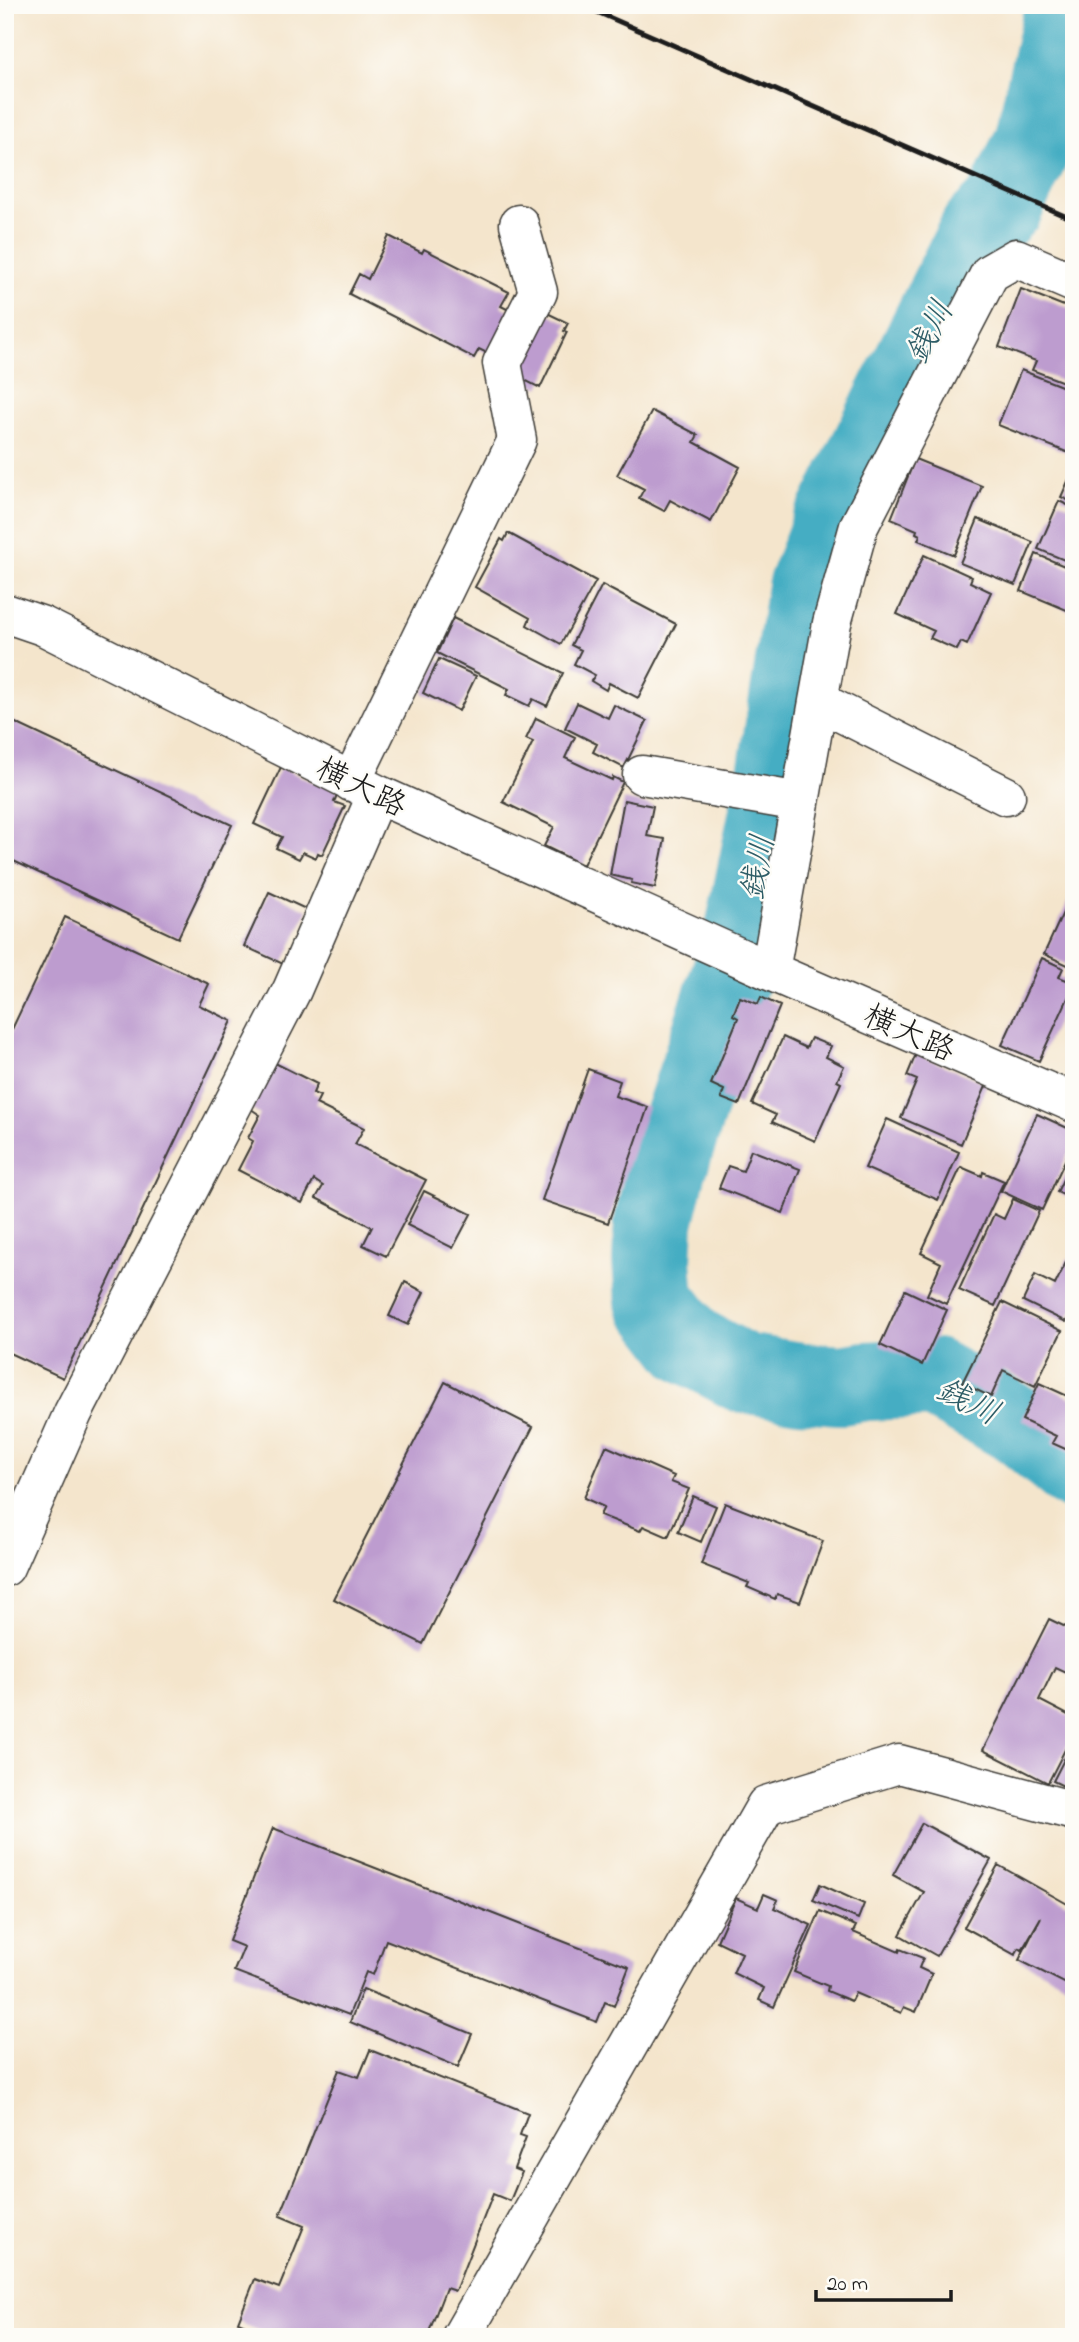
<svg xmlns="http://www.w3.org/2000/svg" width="1079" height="2342" font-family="'Indie Flower','Klee One',sans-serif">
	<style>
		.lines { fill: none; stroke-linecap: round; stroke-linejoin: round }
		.river { stroke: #44adc3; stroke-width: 80 }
		.building { fill: #bd9ccf }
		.minor-casing { stroke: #3c3a36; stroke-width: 41 }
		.minor { stroke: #fff; stroke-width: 38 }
		.rail { stroke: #1c1c1c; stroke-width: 5 }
		.labels { text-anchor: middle; stroke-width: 5; stroke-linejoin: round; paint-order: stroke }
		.street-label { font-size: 32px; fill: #1c1c1c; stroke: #fdfcf7 }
		.water-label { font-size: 33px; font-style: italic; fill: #2e5d67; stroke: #fdfcf7 }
	</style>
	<rect width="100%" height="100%" fill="#fdfcf7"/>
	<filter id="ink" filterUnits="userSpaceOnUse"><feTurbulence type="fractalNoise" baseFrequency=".0143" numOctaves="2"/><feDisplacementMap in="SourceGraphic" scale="14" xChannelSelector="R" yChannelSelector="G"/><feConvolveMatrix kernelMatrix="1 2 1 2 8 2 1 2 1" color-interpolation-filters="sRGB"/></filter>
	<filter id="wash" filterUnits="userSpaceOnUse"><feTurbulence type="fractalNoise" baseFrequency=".00686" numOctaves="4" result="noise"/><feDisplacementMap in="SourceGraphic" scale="28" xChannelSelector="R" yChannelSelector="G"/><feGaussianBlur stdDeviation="1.57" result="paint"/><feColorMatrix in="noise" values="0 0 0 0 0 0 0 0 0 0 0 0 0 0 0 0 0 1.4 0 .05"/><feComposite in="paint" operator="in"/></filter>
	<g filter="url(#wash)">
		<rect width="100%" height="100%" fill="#f4e5cc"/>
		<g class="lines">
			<path class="river" d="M 1065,5 L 1034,141 L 1004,205 L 979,230 L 829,531 L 807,588 L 778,768 L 744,934 L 667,1169 L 654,1222 L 652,1261 L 655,1300 L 689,1344 L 743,1373 L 801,1382 L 841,1385 L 866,1381 L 934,1378 L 1023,1428 L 1074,1470"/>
		</g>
		<g id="blocks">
			<path class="building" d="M 389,236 L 422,253 L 424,249 L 509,292 L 501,306 L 513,312 L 491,355 L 479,349 L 474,358 L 349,294 L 359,274 L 368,279 Z
				M 1021,289 L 1074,310 L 1074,386 L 1032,370 L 1036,361 L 999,347 Z
				M 543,311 L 568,323 L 564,331 L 567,332 L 540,388 L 513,374 Z
				M 1021,370 L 1074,391 L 1074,455 L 998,425 Z
				M 652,411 L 698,435 L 694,442 L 740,467 L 711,522 L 670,500 L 664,511 L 639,498 L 644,489 L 617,475 Z
				M 915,459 L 982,486 L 954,555 L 918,540 L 920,535 L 916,533 L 917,530 L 891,519 Z
				M 1074,468 L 1074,503 L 1061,497 Z
				M 1059,501 L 1074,508 L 1074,564 L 1038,549 Z
				M 978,519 L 1033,542 L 1015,585 L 960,563 Z
				M 508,533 L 596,581 L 561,644 L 527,625 L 530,618 L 475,587 L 501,539 L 504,541 Z
				M 1036,554 L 1074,570 L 1074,599 L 1069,611 L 1021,591 Z
				M 924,555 L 972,577 L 970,582 L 991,592 L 967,645 L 961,642 L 957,650 L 930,638 L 934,631 L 897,614 Z
				M 602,585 L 676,624 L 638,698 L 609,683 L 606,690 L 591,681 L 595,675 L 574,664 L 581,650 L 571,645 Z
				M 453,618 L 563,673 L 547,706 L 533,699 L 529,706 L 506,695 L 509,689 L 437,653 Z
				M 439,659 L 476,676 L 459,711 L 423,693 Z
				M 577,703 L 608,718 L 614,705 L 647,721 L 624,768 L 593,752 L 597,744 L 565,728 Z
				M 5,718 L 232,825 L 178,938 L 5,857 Z
				M 536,718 L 575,737 L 565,758 L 612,780 L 613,777 L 623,782 L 583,865 L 544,846 L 554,827 L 503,802 L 533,742 L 526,739 Z
				M 281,767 L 307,780 L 339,790 L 334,802 L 345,806 L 322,855 L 318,853 L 316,858 L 303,852 L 299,859 L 276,848 L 282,837 L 254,824 Z
				M 624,800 L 653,806 L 647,836 L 665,839 L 655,888 L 631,883 L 632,880 L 610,875 Z
				M 269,892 L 308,910 L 283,964 L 244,946 Z
				M 1072,893 L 1074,893 L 1074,968 L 1044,954 Z
				M 65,917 L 209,984 L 199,1005 L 232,1021 L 63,1378 L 5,1351 L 5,1044 Z
				M 1042,958 L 1063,968 L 1059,977 L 1074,983 L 1074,985 L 1039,1061 L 1002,1045 Z
				M 740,997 L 758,1004 L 761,997 L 780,1006 L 739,1105 L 721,1098 L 724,1090 L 711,1084 L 738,1018 L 733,1015 Z
				M 783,1037 L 806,1048 L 811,1038 L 831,1046 L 826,1057 L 844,1066 L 837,1081 L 841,1083 L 815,1141 L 772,1122 L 776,1115 L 752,1104 Z
				M 916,1054 L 987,1084 L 961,1144 L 901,1118 L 917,1080 L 907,1076 Z
				M 275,1063 L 317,1084 L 313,1093 L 320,1096 L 316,1104 L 364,1128 L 355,1144 L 426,1180 L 386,1256 L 363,1245 L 372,1227 L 316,1198 L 323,1186 L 314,1180 L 302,1203 L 238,1170 L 253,1141 L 248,1138 L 260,1115 L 251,1109 Z
				M 588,1069 L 620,1081 L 615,1096 L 648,1107 L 608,1223 L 542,1200 Z
				M 1037,1114 L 1074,1131 L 1074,1141 L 1042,1210 L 1001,1191 Z
				M 887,1119 L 959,1152 L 938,1200 L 865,1168 Z
				M 751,1150 L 800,1169 L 783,1213 L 719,1188 L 728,1166 L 743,1171 Z
				M 1074,1156 L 1074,1200 L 1057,1192 Z
				M 961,1167 L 982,1176 L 983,1172 L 1004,1181 L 946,1304 L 927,1295 L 941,1263 L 921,1253 Z
				M 424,1191 L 471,1214 L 453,1248 L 407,1225 Z
				M 1013,1199 L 1039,1211 L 995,1306 L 959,1290 L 994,1214 L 1004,1219 Z
				M 1068,1258 L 1074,1261 L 1074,1307 L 1066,1322 L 1023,1301 L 1035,1275 L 1055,1285 Z
				M 405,1282 L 424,1292 L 408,1325 L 389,1316 Z
				M 905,1290 L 947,1310 L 922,1365 L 880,1345 Z
				M 1002,1302 L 1062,1331 L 1035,1386 L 1003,1370 L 991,1397 L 962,1383 Z
				M 445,1382 L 533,1427 L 423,1644 L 334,1599 Z
				M 1039,1383 L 1074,1399 L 1074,1453 L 1052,1443 L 1056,1436 L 1022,1420 Z
				M 606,1446 L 674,1476 L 671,1482 L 689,1489 L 668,1537 L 643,1526 L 640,1531 L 600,1515 L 604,1507 L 584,1498 Z
				M 693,1496 L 716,1506 L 701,1542 L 678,1532 Z
				M 725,1503 L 823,1541 L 800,1602 L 777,1594 L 775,1599 L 747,1587 L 749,1583 L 701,1564 Z
				M 1049,1619 L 1074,1631 L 1074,1676 L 1055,1667 L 1039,1700 L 1074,1718 L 1074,1732 L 1048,1783 L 983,1750 Z
				M 1074,1740 L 1074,1791 L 1053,1781 Z
				M 922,1823 L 991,1860 L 937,1956 L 900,1935 L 924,1892 L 893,1875 Z
				M 273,1828 L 629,1967 L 614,2006 L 605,2002 L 597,2022 L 386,1940 L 373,1975 L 366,1972 L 349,2015 L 234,1971 L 244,1947 L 229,1941 Z
				M 998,1865 L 1071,1906 L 1074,1901 L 1074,1977 L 1070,1986 L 1019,1960 L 1041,1917 L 1022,1950 L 1019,1948 L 1015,1955 L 964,1927 Z
				M 820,1884 L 864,1904 L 858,1919 L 813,1900 Z
				M 764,1894 L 778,1900 L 774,1908 L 811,1925 L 774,2007 L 759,2000 L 764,1988 L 733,1973 L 742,1953 L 717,1941 L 736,1898 L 758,1908 Z
				M 820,1911 L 856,1926 L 853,1932 L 899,1952 L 900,1949 L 923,1958 L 919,1968 L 932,1974 L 916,2012 L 904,2007 L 901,2013 L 855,1993 L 851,2001 L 827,1991 L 828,1986 L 794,1972 Z
				M 363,1989 L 472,2034 L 458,2067 L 350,2022 Z
				M 370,2050 L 528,2113 L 520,2135 L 526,2137 L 514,2169 L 522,2172 L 510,2201 L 493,2194 L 455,2291 L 446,2288 L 427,2337 L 257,2337 L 260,2331 L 238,2322 L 255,2279 L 279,2288 L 304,2226 L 280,2216 L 339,2070 L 359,2077 Z"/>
		</g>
	</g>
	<g filter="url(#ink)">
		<use href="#blocks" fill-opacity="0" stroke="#3c3a36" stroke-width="2"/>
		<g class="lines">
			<defs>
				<path id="minor" d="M 5,613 L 43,626 L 377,794 L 770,971 L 1074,1103
					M 818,701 L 1006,796
					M 642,775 L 800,802
					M 351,782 L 517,440 L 502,363 L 538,292 L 519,224
					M 770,971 L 832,623 L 859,526 L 990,273 L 1016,258 L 1074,283
					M 5,1567 L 73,1413 L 292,990 L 377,794
					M 461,2337 L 766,1805 L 899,1764 L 1074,1811"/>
			</defs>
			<use href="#minor" class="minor-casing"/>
			<use href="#minor" class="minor"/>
			<path class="rail" d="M 581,5 L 1074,220"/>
		</g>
	</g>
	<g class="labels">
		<g class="street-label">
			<text transform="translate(362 786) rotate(26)" y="11">横大路</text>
			<text transform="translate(910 1032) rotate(24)" y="11">横大路</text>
		</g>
		<g class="water-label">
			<text transform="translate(928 331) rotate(-63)" y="12">銭川</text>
			<text transform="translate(756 867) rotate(-80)" y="12">銭川</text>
			<text transform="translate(969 1400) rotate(26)" y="12">銭川</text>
		</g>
	</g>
	<rect width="1079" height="2342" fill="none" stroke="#fdfcf7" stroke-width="28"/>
	<path d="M816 2290v10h135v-10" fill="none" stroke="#1c1c1c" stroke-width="3.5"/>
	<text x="827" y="2290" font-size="21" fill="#1c1c1c" stroke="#fdfcf7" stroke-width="5" paint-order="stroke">20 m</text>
</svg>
